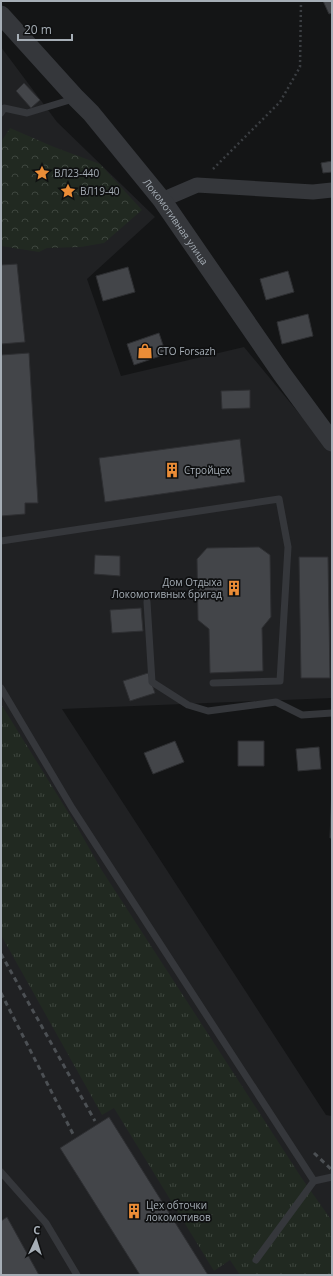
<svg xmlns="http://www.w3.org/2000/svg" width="333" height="1276" font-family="'Open Sans',sans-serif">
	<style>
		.built { fill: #202123 }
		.grass { fill: url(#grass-tufts) }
		.forest { fill: url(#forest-crowns) }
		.building { fill: #434549; stroke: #2e2f32 }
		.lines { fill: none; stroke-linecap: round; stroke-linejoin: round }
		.path { stroke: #3b3e42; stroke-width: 2.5; stroke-dasharray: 2 3; stroke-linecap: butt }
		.service { stroke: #35373b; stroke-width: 7 }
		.minor { stroke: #35373b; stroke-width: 15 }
		.tertiary { stroke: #35373b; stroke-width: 19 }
		.rail { stroke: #4c5054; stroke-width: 3; stroke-dasharray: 5 4; stroke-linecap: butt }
		.labels { text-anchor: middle; stroke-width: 3.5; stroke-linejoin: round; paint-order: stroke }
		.poi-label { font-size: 10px; fill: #a6aeb6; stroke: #0f1011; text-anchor: start }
		.street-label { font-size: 10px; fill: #a6aeb6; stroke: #0f1011 }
	</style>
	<defs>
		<pattern id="grass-tufts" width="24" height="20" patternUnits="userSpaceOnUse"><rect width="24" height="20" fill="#212921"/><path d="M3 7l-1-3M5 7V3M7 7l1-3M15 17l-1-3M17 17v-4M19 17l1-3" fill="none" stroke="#3e463f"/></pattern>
		<pattern id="forest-crowns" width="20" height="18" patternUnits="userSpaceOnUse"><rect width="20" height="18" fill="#212921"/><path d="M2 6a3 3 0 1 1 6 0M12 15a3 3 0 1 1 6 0" fill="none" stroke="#3e463f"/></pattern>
	</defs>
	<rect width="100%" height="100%" fill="#141516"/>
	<path class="built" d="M 1,47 L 57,122 L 155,217 L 87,279 L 121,376 L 244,347 L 332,453 L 332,698 L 62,709 L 326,1115 L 332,1116 L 332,1275 L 1,1275 Z"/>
	<path class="grass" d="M 1,704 L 76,825 L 101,869 L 301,1177 L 332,1221 L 332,1275 L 240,1275 L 230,1260 L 214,1271 L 114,1108 L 102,1115 L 1,935 Z"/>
	<path class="forest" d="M 10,128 L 54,147 L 100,164 L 142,210 L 104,243 L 81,247 L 47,248 L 39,252 L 1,246 L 1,142 Z"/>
	<path class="building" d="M 323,1 L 332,1 L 332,13 L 329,14 Z
		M 24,83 L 40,100 L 31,108 L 16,91 Z
		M 332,161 L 332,172 L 323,173 L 321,163 Z
		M 17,264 L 25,342 L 1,344 L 1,265 Z
		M 128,267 L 135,292 L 103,301 L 96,276 Z
		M 288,271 L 294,292 L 266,300 L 260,279 Z
		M 308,314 L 313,336 L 282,344 L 277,322 Z
		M 159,333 L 166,354 L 134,365 L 127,344 Z
		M 29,353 L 38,503 L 25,503 L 25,514 L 1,516 L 1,355 Z
		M 250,390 L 250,408 L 222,409 L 221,391 Z
		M 240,439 L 245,482 L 105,502 L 99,458 Z
		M 259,547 L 270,555 L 271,617 L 262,628 L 263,671 L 210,673 L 209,629 L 198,620 L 197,559 L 207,548 Z
		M 95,555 L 120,556 L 120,576 L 94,574 Z
		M 299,557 L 328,557 L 330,678 L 301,678 Z
		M 141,608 L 143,631 L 112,633 L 110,610 Z
		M 148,673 L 155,693 L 130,701 L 123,681 Z
		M 175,741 L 184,762 L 153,774 L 144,753 Z
		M 238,741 L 264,741 L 264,766 L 238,766 Z
		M 319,747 L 321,769 L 298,771 L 296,749 Z
		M 332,786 L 332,838 L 330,838 Z
		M 109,1117 L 208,1275 L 140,1275 L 60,1148 Z
		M 7,1217 L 39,1275 L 1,1275 L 1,1221 Z"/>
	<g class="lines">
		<path class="path" d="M 213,169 L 280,102 L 300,67 L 301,1"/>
		<path class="service" d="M 1,113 L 4,108 L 27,113 L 73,99
			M 1,541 L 279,499 L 288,547 L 280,681 L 213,683
			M 147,602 L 152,682 L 188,705 L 208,711 L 276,702 L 302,715 L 332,713
			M 1,688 L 72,808 L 314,1181 L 332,1177
			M 1,1172 L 46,1223 L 77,1275
			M 256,1260 L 314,1181"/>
		<path class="minor" d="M 162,200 L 197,185 L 313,192 L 332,190"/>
		<path class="tertiary" id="s1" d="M 1,15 L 76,98 L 91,113 L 162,200 L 282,374 L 332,442"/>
		<path class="rail" d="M 1,954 L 95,1121
			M 1,993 L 73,1134
			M 314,1153 L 332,1170"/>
	</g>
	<defs>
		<symbol id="sight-bare" viewBox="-9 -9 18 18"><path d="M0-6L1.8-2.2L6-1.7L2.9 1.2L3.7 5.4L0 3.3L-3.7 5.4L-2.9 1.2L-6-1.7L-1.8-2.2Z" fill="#eb8d37" stroke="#0f1011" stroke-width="2.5" paint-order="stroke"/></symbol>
		<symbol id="shop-bare" viewBox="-9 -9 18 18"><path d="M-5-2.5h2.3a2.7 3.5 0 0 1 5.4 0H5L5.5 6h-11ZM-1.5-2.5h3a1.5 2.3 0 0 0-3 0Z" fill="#eb8d37" stroke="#0f1011" stroke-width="2.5" paint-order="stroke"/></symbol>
		<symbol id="building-bare" viewBox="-9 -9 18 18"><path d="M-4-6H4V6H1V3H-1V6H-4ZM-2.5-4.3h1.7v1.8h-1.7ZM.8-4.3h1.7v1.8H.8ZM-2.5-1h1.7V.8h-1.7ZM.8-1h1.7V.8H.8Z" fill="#eb8d37" stroke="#0f1011" stroke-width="2.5" paint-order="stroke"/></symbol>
	</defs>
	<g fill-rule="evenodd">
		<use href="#sight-bare" x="31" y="162" width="22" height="22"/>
		<use href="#sight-bare" x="57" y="180" width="22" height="22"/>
		<use href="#shop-bare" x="134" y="340" width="22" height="22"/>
		<use href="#building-bare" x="161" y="459" width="22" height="22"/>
		<use href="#building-bare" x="223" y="577" width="22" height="22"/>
		<use href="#building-bare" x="123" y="1200" width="22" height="22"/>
	</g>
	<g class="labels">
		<g class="poi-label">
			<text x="54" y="177">ВЛ23-440</text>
			<text x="80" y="195">ВЛ19-40</text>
			<text x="157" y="355">CTO Forsazh</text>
			<text x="184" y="474">Стройцех</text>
			<text x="222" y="586" text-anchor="end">Дом Отдыха<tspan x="222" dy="12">Локомотивных бригад</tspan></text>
			<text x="146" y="1209">Цех обточки<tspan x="146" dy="12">локомотивов</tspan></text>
		</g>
		<g class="street-label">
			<text dy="4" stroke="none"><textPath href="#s1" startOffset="271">Локомотивная улица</textPath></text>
		</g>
	</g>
	<rect width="333" height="1276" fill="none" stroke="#a6aeb6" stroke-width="4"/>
	<g transform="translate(36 1240) rotate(4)" stroke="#0f1011" stroke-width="3" paint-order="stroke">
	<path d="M0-3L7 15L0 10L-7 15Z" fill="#a6aeb6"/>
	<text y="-6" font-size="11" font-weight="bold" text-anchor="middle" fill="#a6aeb6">С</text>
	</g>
	<path d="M18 34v6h54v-6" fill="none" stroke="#a6aeb6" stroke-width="2"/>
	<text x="24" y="34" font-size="12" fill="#a6aeb6" stroke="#0f1011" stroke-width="3" paint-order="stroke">20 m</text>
</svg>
